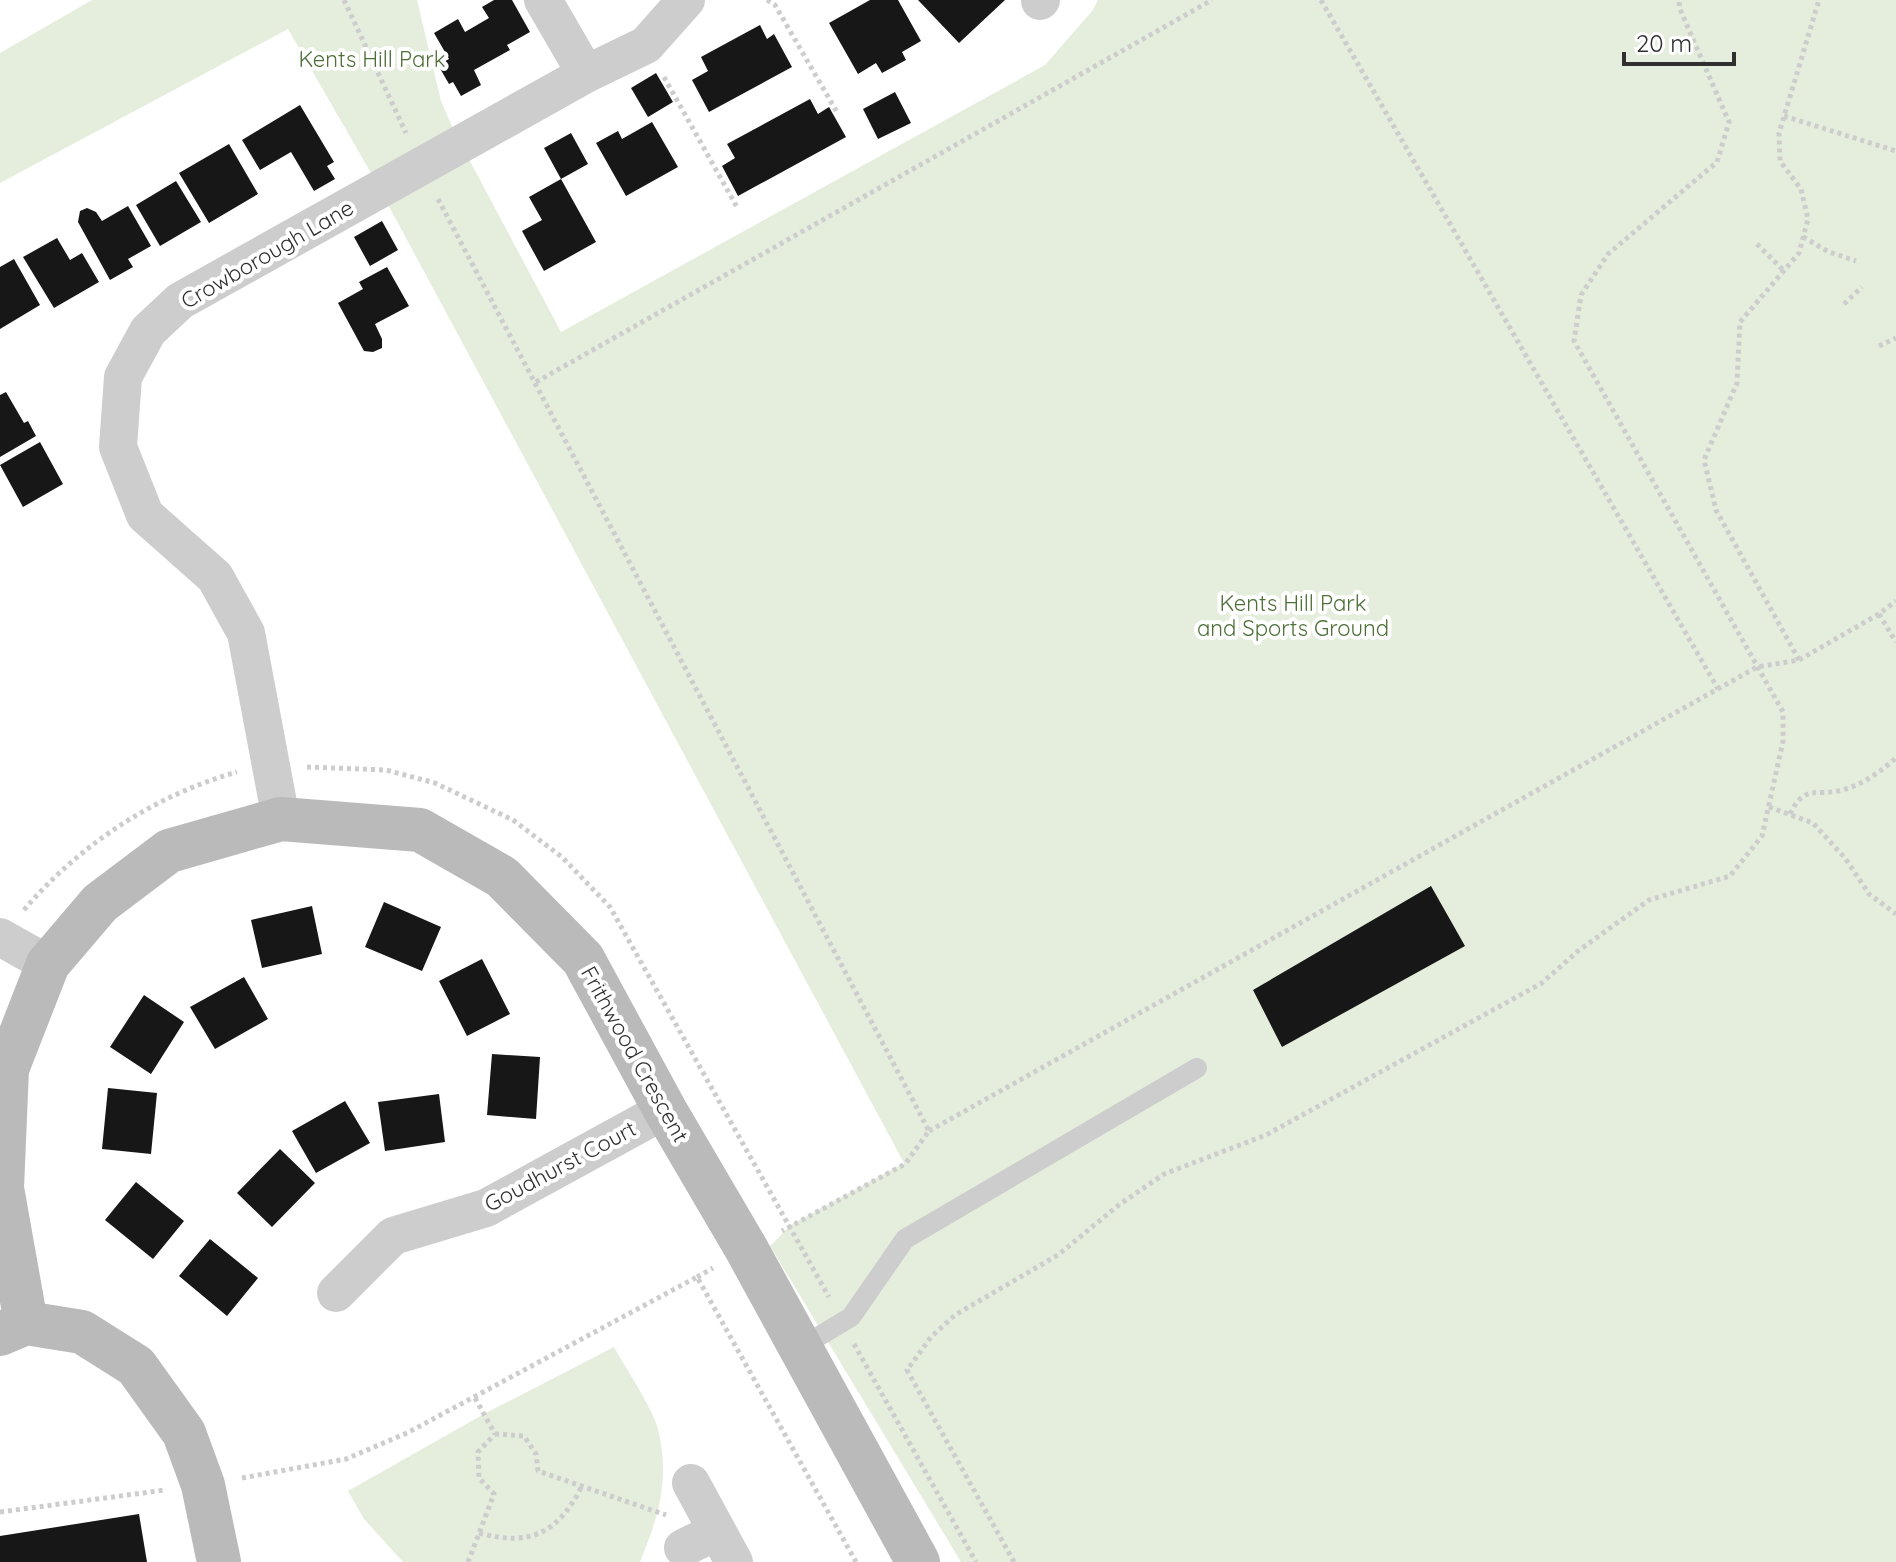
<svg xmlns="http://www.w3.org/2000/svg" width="1896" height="1562" font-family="Quicksand,sans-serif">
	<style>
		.green { fill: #e5eedc }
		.building { fill: #171717 }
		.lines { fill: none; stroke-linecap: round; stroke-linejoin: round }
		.path { stroke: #cdcdcd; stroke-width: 5; stroke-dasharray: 4 4; stroke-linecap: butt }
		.lane { stroke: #cdcdcd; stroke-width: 20 }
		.street { stroke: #cdcdcd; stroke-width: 38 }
		.secondary { stroke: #bababa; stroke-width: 44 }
		.labels { text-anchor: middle; stroke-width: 8; stroke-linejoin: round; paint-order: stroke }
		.park-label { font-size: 22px; fill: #4e7038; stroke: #fff }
		.street-label { font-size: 22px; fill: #303030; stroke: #fff }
	</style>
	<rect width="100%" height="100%" fill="#fff"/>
	<path class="green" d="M 92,0 L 417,0 L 441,101 L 454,131 L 561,332 L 1045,65 L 1093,10 L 1098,0 L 1896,0 L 1896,1562 L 961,1562 L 770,1246 L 791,1225 L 904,1163 L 371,173 L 288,29 L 0,183 L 0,53 Z
		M 614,1347 C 625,1367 653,1409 658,1429 C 670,1480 659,1515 640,1562 L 403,1562 L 364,1519 L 348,1491 L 484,1414 Z"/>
	<path class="building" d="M 494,0 L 512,0 L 530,32 L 507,45 L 510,50 L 474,70 L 481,85 L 461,96 L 453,82 L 449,84 L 438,65 L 449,59 L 434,33 L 458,19 L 465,32 L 489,18 L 482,7 Z
		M 870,0 L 898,0 L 921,41 L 902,52 L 906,60 L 882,73 L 876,63 L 858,74 L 829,23 Z
		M 918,0 L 1005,0 L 959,43 Z
		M 760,25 L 767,39 L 774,34 L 792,67 L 709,112 L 692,80 L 708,71 L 701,57 Z
		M 656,73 L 673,102 L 648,117 L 631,88 Z
		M 895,92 L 911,123 L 878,139 L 863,109 Z
		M 810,99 L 818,114 L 829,107 L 846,137 L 738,196 L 722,166 L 735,158 L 727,144 Z
		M 300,105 L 334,162 L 327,166 L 335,179 L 314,191 L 291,152 L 260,170 L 242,140 Z
		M 652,122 L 678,167 L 626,196 L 596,143 L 618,131 L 622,139 Z
		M 571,133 L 588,164 L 561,179 L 544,148 Z
		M 229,144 L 258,194 L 209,223 L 179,173 Z
		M 561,179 L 596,242 L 544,271 L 522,231 L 542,220 L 529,197 Z
		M 176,181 L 201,222 L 160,246 L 136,205 Z
		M 128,206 L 151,246 L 128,259 L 133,267 L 110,280 L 78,222 L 80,211 L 87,208 L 96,212 L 102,221 Z
		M 382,221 L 398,250 L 370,266 L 354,237 Z
		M 57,238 L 70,260 L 82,253 L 99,282 L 54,308 L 23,257 Z
		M 14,259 L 40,305 L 0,329 L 0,267 Z
		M 387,267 L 409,306 L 375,324 L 382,339 L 382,348 L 373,352 L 364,351 L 338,303 L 363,289 L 359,282 Z
		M 6,392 L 24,423 L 28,421 L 36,436 L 0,457 L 0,395 Z
		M 40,442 L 63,484 L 23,507 L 0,465 Z
		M 1431,886 L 1465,946 L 1282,1047 L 1253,990 Z
		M 384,902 L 441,927 L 422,971 L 365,947 Z
		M 312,906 L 322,954 L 262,968 L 251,920 Z
		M 482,959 L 510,1014 L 467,1036 L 439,981 Z
		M 244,977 L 268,1019 L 215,1049 L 190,1007 Z
		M 144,995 L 184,1022 L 151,1074 L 110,1047 Z
		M 492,1054 L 540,1057 L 536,1119 L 487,1115 Z
		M 108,1088 L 157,1093 L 151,1154 L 102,1149 Z
		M 439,1094 L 445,1142 L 385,1151 L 378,1102 Z
		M 345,1101 L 370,1143 L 316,1173 L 292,1131 Z
		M 280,1149 L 315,1183 L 272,1227 L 237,1193 Z
		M 136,1182 L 184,1221 L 153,1259 L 105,1220 Z
		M 210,1239 L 258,1278 L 227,1316 L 179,1276 Z
		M 139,1514 L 147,1562 L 0,1562 L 0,1536 Z"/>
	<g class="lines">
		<path class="path" d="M 344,0 L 406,133
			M 767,0 L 775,5 L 838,114
			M 1321,0 L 1718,689
			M 664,77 L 738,209
			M 1784,116 L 1896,151
			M 438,199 L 929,1131 L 905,1164 L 782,1231
			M 1803,237 L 1829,252 L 1856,261
			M 1757,244 L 1784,271
			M 1844,304 L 1862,287
			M 1879,346 L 1896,338
			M 536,382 L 1212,0
			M 1879,614 L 1896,642
			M 1799,660 L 1716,510 L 1704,460 L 1737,383 L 1740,322 L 1799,253 L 1808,219 L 1801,189 L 1780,161 L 1779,133 L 1819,0
			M 307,767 L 386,770 L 435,783 L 513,820 L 562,857 L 610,907 L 829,1297
			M 1769,807 L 1813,823 L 1845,858 L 1869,894 L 1896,914
			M 1790,814 C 1805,783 1817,797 1842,790 C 1862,785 1880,772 1896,758
			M 24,910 C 79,845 155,795 237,772
			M 929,1131 L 1757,667 L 1799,660 L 1879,614 L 1896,601
			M 697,1277 L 713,1268
			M 854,1344 L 976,1562
			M 475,1398 L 495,1434
			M 495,1434 L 524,1436 L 536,1454 L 538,1471 L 666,1515
			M 242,1478 L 346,1459 L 407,1433 L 697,1277 L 856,1562
			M 0,1512 L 165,1490
			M 479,1533 C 531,1547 558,1533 582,1486
			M 468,1562 L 494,1494 L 479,1478 L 478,1452 L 495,1434
			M 1014,1562 L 907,1370 L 931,1337 L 955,1315 L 1058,1255 L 1120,1204 L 1164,1174 L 1266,1135 L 1542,983 L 1578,951 L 1649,900 L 1730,876 L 1762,836 L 1783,741 L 1783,712 L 1574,341 L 1581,295 L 1608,254 L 1717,162 L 1729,122 L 1679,7 L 1680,0"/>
		<path class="lane" d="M 801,1347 L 851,1317 L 905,1239 L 1197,1068"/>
		<path class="street" d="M 543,0 L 586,74
			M 1040,1 L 1041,0
			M 281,819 L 246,633 L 215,577 L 145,515 L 118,447 L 123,377 L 148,331 L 180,301 L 586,74 L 646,45 L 686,0
			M 0,937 L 48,964
			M 336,1293 L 393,1236 L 486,1208 L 665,1110
			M 691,1483 L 734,1562
			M 683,1548 L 716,1532"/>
		<path class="secondary" d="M 26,1323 L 2,1188 L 7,1069 L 48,964 L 100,903 L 169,851 L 281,819 L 420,830 L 502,877 L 583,959 L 665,1110 L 747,1250 L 918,1562
			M 0,1334 L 26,1323 L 82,1332 L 136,1366 L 184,1433 L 203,1485 L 219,1562"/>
	</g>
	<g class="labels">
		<g class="park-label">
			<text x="372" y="67">Kents Hill Park</text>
			<text x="1293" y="611">Kents Hill Park<tspan x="1293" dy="25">and Sports Ground</tspan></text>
		</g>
		<g class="street-label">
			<text transform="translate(267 254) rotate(-30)" y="8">Crowborough Lane</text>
			<text transform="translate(635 1054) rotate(61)" y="8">Frithwood Crescent</text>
			<text transform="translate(560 1166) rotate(-28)" y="8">Goudhurst Court</text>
		</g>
	</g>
	<path d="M1624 52v12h110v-12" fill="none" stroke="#303030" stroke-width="4"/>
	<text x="1636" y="52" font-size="24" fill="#303030" stroke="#ffffff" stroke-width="6" paint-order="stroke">20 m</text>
</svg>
